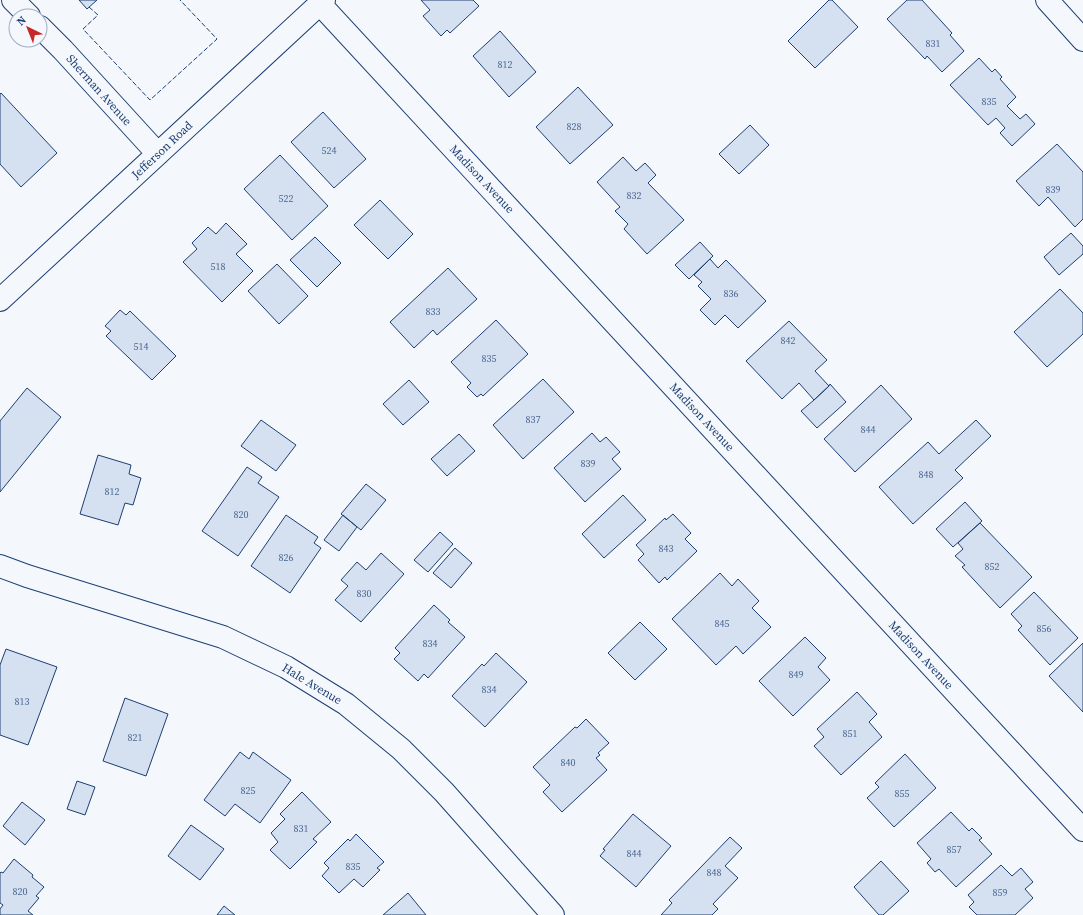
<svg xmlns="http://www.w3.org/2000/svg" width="1083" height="915" font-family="'Source Serif 4',serif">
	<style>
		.building { fill: #d5e0f0; stroke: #1d3f73 }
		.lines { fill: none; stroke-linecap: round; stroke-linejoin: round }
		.minor-casing { stroke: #1d3f73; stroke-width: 24 }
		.minor { stroke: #f4f7fb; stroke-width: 22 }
		.fence { stroke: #1d3f73; stroke-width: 1; stroke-dasharray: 5 2; stroke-linecap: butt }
		.labels { text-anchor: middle; stroke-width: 3; stroke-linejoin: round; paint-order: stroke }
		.number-label { font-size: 10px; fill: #4b6792 }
		.street-label { font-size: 12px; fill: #1d3f73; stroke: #f4f7fb }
	</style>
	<rect width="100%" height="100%" fill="#f4f7fb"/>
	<path class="building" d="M 79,0 L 97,0 L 87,9 Z
		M 421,0 L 473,0 L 479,6 L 450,33 L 447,30 L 441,36 L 423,16 L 430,10 Z
		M 829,0 L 832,0 L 858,27 L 815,68 L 788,41 Z
		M 907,0 L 922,0 L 952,33 L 950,35 L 964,51 L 942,72 L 927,56 L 925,59 L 887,19 Z
		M 500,31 L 536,72 L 509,97 L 473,56 Z
		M 979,58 L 992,72 L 995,69 L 1002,77 L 1000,79 L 1016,97 L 1007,106 L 1020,119 L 1026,114 L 1035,124 L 1012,146 L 1000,133 L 1005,128 L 996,118 L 988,125 L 950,85 Z
		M 578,87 L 613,125 L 570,164 L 536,127 Z
		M 1,93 L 57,153 L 21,187 L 0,164 L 0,94 Z
		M 323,112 L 366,159 L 334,188 L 291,142 Z
		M 750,125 L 769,145 L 739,174 L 719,154 Z
		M 1057,144 L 1083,172 L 1083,219 L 1075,227 L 1048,197 L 1039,206 L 1016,181 Z
		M 280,155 L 328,206 L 292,240 L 244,189 Z
		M 623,157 L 636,171 L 645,163 L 656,175 L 648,183 L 684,220 L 647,254 L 624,229 L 628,224 L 615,211 L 620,207 L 597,182 Z
		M 380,200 L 413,234 L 388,259 L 354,225 Z
		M 226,223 L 247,244 L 236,254 L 253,271 L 222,302 L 183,262 L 197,249 L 192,243 L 208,227 L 216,234 Z
		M 1071,233 L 1083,246 L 1083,254 L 1059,275 L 1044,257 Z
		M 315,237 L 341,263 L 317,287 L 290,260 Z
		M 700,242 L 713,256 L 689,279 L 675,265 Z
		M 710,259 L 718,268 L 726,260 L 766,301 L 738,328 L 725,315 L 715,325 L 700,310 L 711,299 L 698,286 L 702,282 L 694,275 Z
		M 277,264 L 308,296 L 279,324 L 248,291 Z
		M 448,268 L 477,299 L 437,335 L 433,330 L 414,348 L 390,322 Z
		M 1060,289 L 1083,313 L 1083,334 L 1047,367 L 1014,332 Z
		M 120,310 L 126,315 L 130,311 L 176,356 L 152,380 L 106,336 L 111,331 L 105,326 Z
		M 496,320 L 528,354 L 483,396 L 481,394 L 477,397 L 467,387 L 471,383 L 451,362 Z
		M 789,321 L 827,360 L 815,371 L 829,386 L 814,400 L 799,383 L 782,399 L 746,361 Z
		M 543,379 L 574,412 L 523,459 L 493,425 Z
		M 409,380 L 429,402 L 403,425 L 383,404 Z
		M 830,384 L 846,402 L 817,428 L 801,411 L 814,400 L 829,386 Z
		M 881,385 L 912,419 L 855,472 L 824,439 Z
		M 27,388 L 61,417 L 0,492 L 0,421 Z
		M 261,420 L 296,445 L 276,471 L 241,446 Z
		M 976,420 L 991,436 L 955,470 L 963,478 L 913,524 L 879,487 L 928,442 L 939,454 Z
		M 592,433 L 600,442 L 606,437 L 620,452 L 612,459 L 621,469 L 585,502 L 554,468 Z
		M 459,434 L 475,451 L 447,476 L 431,459 Z
		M 98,455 L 131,465 L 129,474 L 141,478 L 133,505 L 125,503 L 118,525 L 80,514 Z
		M 247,467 L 262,477 L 258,483 L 279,497 L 238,556 L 202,531 Z
		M 366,484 L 386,500 L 361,530 L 341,514 Z
		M 623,495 L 646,520 L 604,558 L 582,534 Z
		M 965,502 L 982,521 L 953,547 L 936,529 Z
		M 673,514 L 691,533 L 685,539 L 697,551 L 667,580 L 665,577 L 659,583 L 638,560 L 644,554 L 636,545 L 665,518 L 666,520 Z
		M 286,515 L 318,537 L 314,543 L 321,548 L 290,593 L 251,566 Z
		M 343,515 L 357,527 L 339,551 L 324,540 Z
		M 980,523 L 1032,577 L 1000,608 L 962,567 L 965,565 L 955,556 L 963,549 L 958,543 Z
		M 440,532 L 453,544 L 428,572 L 414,560 Z
		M 455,548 L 472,563 L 451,588 L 433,573 Z
		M 381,553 L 404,574 L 361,622 L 335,600 L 348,586 L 341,580 L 357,562 L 366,570 Z
		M 720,573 L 732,586 L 738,579 L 759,601 L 752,608 L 771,627 L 743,654 L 736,646 L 716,665 L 672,619 Z
		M 1034,592 L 1078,638 L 1050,665 L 1018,630 L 1022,626 L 1011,614 Z
		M 434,605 L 450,620 L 448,622 L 465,637 L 428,678 L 424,674 L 418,681 L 394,659 L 400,653 L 395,648 Z
		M 640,622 L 667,649 L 635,680 L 608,653 Z
		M 805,637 L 826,658 L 818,667 L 830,680 L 793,716 L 759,681 Z
		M 1083,643 L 1083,712 L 1049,676 Z
		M 6,649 L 57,667 L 28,745 L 0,735 L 0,665 Z
		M 496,653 L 527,682 L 485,727 L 452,696 L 482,664 L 484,666 Z
		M 857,692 L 877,714 L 869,722 L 882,737 L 841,775 L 814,746 L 824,737 L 817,729 Z
		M 125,698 L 168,714 L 146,776 L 103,761 Z
		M 586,719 L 609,743 L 598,753 L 600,755 L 596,758 L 607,770 L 562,812 L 543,792 L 550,785 L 533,767 L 575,727 L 577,728 Z
		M 240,752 L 249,759 L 253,752 L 291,780 L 260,823 L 235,804 L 225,816 L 204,800 Z
		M 905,754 L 936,788 L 894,827 L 867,798 L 879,787 L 875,783 Z
		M 77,781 L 95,787 L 85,815 L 67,809 Z
		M 302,792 L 331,822 L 313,839 L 317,842 L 290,869 L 270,850 L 278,842 L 271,833 L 285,819 L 280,814 Z
		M 22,802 L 45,820 L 25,845 L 3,826 Z
		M 951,812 L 969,831 L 972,828 L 982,838 L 979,840 L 992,854 L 956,887 L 939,869 L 935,872 L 927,863 L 931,859 L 917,843 Z
		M 633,814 L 671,846 L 636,887 L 600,856 L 605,850 L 603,849 Z
		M 191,825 L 224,849 L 200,880 L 168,856 Z
		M 356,834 L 384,862 L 377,868 L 380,870 L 363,887 L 354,879 L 339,893 L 322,876 L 329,868 L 324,863 L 348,839 L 350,841 Z
		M 730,837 L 742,848 L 725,866 L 738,878 L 713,904 L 718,909 L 712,915 L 661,915 L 672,903 L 669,900 Z
		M 14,859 L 33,875 L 32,877 L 44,887 L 36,896 L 39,898 L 28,911 L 33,915 L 0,915 L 0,909 L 3,905 L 0,903 L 0,873 L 1,872 L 3,873 Z
		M 881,861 L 909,891 L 883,915 L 879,915 L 854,887 Z
		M 1001,865 L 1012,876 L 1021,868 L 1033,882 L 1025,889 L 1033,898 L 1015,915 L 977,915 L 969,907 L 974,902 L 968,895 Z
		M 408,893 L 426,915 L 383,915 Z
		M 224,906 L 235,915 L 217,915 Z"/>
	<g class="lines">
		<defs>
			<path id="minor" d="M 13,0 L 29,16
				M 1047,0 L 1083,40
				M 320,4 L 1083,830
				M 40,27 L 63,50 L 158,154
				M 0,300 L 324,0
				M 0,566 L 27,576 L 223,637 L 286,667 L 346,704 L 401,749 L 444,792 L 553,915"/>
		</defs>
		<use href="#minor" class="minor-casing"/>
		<use href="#minor" class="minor"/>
		<path class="fence" d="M 89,7 L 98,15 L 83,29 L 150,100 L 217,39 L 180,0"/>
	</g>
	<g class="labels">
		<g class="number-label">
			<text x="933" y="47">831</text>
			<text x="505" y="68">812</text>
			<text x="989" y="105">835</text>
			<text x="574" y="130">828</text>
			<text x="329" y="154">524</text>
			<text x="1053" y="193">839</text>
			<text x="634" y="199">832</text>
			<text x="286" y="202">522</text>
			<text x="218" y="270">518</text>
			<text x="731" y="297">836</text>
			<text x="433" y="315">833</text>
			<text x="788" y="344">842</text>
			<text x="141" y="350">514</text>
			<text x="489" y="362">835</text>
			<text x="533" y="423">837</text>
			<text x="868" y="433">844</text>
			<text x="588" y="467">839</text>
			<text x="926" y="478">848</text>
			<text x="112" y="495">812</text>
			<text x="241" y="518">820</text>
			<text x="666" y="552">843</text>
			<text x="286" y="561">826</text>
			<text x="992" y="570">852</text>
			<text x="364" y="597">830</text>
			<text x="722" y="627">845</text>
			<text x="1044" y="632">856</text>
			<text x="430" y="647">834</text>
			<text x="796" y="678">849</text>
			<text x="489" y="693">834</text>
			<text x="22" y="705">813</text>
			<text x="850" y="737">851</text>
			<text x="135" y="741">821</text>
			<text x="568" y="766">840</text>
			<text x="248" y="794">825</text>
			<text x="902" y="797">855</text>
			<text x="301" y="832">831</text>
			<text x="954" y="853">857</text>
			<text x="634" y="857">844</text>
			<text x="353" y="870">835</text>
			<text x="714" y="876">848</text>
			<text x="20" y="895">820</text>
			<text x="1000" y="896">859</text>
		</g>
		<g class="street-label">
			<text transform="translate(99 90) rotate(48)" y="4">Sherman Avenue</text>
			<text transform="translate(162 150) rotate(-43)" y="4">Jefferson Road</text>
			<text transform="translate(482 179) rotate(47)" y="4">Madison Avenue</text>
			<text transform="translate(702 417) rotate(47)" y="4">Madison Avenue</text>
			<text transform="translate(921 655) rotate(47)" y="4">Madison Avenue</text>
			<text transform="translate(312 684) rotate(31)" y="4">Hale Avenue</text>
		</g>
	</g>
	<g transform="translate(28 28) rotate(317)"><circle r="19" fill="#f4f7fb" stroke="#9eadc5"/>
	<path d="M0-3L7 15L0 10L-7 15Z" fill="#c62828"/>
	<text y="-6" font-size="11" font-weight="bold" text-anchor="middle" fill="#1d3f73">N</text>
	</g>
</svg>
